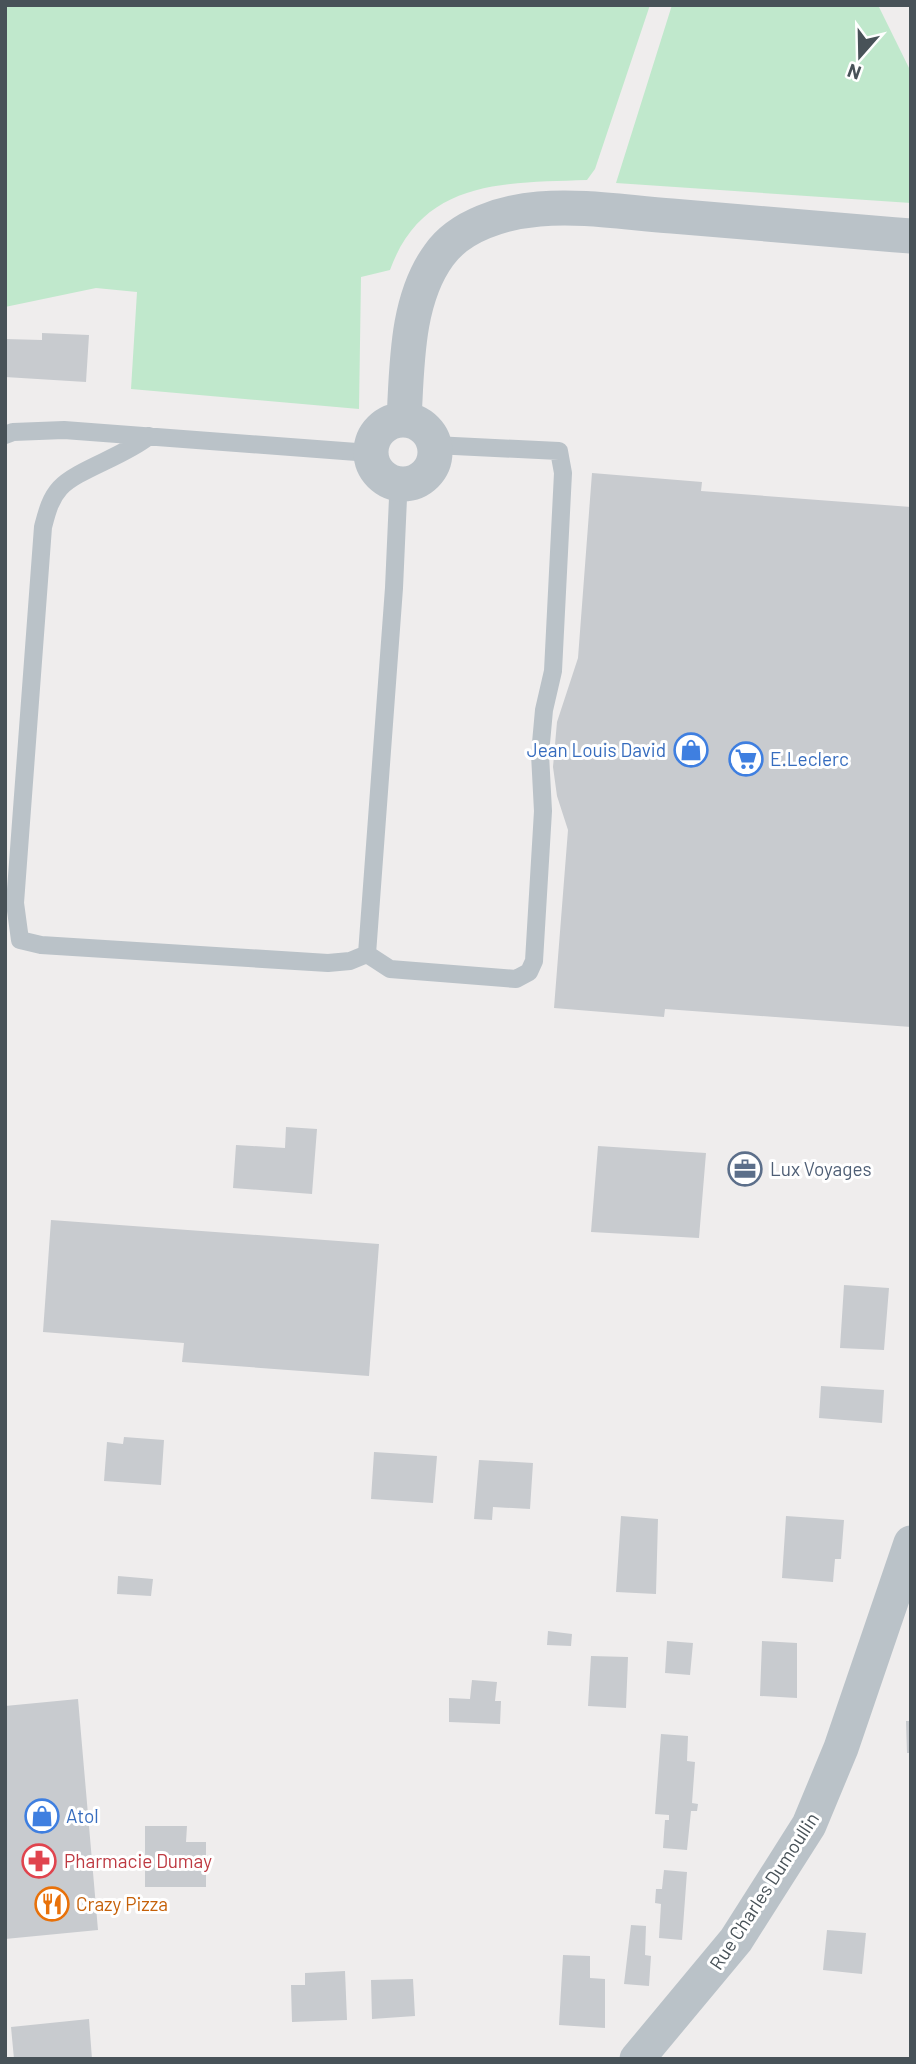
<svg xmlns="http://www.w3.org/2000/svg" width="916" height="2064" font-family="Barlow,sans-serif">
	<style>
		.green { fill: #c0e8cc }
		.building { fill: #c8cbcf }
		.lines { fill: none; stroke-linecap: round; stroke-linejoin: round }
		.service { stroke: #bac2c8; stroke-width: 18 }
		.minor { stroke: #bac2c8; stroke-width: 35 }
		.labels { text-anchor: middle; stroke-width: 6; stroke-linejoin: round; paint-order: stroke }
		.shop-label { font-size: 19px; fill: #366cbe; stroke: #fff; text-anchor: start }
		.service-label { font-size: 19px; fill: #4e5e75; stroke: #fff; text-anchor: start }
		.health-label { font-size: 19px; fill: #be3a42; stroke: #fff; text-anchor: start }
		.street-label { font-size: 19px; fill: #485258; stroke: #fff }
		.food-label { font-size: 19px; fill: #c56008; stroke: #fff; text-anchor: start }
	</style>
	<rect width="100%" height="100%" fill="#efeded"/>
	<path class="green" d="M 5,5 L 650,5 L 595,169 L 587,180 C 504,183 423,179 390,270 L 361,277 L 359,409 L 131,389 L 137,292 L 96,288 L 5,307 Z
		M 672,5 L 878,5 L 911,72 L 911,203 L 616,183 Z"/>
	<path class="building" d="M 42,333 L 89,335 L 86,382 L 5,377 L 5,339 L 42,340 Z
		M 592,473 L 702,482 L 701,491 L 911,507 L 911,1027 L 665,1009 L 664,1017 L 554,1008 L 568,830 L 557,796 L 553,767 L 557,722 L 578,658 Z
		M 286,1127 L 317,1129 L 312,1194 L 233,1188 L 236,1145 L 285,1148 Z
		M 598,1146 L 706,1153 L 699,1238 L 591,1232 Z
		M 51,1220 L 379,1244 L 369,1376 L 182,1362 L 184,1343 L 43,1332 Z
		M 844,1285 L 889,1288 L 884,1350 L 840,1348 Z
		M 821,1386 L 884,1390 L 882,1423 L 819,1418 Z
		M 124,1437 L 164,1440 L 161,1485 L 104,1481 L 107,1442 L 123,1444 Z
		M 374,1452 L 437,1456 L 433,1503 L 371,1499 Z
		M 479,1460 L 533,1463 L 530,1509 L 493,1507 L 492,1520 L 474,1519 Z
		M 621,1516 L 658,1519 L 656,1594 L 616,1592 Z
		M 786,1516 L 844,1520 L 841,1559 L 835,1559 L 833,1582 L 782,1578 Z
		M 118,1576 L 153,1579 L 151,1596 L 117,1594 Z
		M 548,1631 L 572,1634 L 571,1646 L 547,1645 Z
		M 667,1641 L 693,1643 L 690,1675 L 665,1673 Z
		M 762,1641 L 797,1643 L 797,1698 L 760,1696 Z
		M 591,1656 L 628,1657 L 626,1708 L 588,1706 Z
		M 472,1680 L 497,1682 L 495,1701 L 501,1701 L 500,1724 L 449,1722 L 449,1698 L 470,1699 Z
		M 78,1699 L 98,1930 L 5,1939 L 5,1706 Z
		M 906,1721 L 911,1721 L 911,1753 L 907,1753 Z
		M 661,1734 L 688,1736 L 687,1761 L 695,1762 L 692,1803 L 698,1804 L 697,1811 L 691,1811 L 687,1850 L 663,1848 L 665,1820 L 669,1820 L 669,1815 L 655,1814 Z
		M 145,1826 L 187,1826 L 186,1842 L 206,1842 L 206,1887 L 145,1887 Z
		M 664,1870 L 687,1872 L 682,1940 L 659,1938 L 661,1904 L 655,1903 L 656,1889 L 662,1889 Z
		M 631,1925 L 646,1926 L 645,1955 L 651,1956 L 649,1986 L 624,1984 Z
		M 827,1930 L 866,1933 L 862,1974 L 823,1970 Z
		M 563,1955 L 590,1956 L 590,1978 L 605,1979 L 605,2028 L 559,2025 Z
		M 345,1971 L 347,2020 L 292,2022 L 291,1985 L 305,1985 L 305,1973 Z
		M 413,1979 L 415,2016 L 372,2019 L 371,1980 Z
		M 89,2019 L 92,2059 L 14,2059 L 11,2027 Z"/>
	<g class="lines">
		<path class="service" d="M 5,435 L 13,432 L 64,430 L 370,453
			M 149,436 C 125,456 76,470 60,488 C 50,499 47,512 43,527 L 15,903 L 20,940 L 41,945 L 328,963 L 350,961 L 367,954
			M 392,483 L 398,498 L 394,588 L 367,954 L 390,969 L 516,979 L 529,972 L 534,961 L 543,811 L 540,754 L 544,710 L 553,671 L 563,473 L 559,451 L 434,445"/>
		<path class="minor" d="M371 452a32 32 0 1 1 64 0a32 32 0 1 1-64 0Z
			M 404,420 C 407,366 406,300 439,255 C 460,225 504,212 539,209 C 582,205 628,213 672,216 C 751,223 831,230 911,236
			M 637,2059 L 736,1940 L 809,1825 L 841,1748 L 911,1543"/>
	</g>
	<defs>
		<symbol id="shop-ring" viewBox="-11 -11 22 22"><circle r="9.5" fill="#fff" stroke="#3f7fe0" stroke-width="1.5"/><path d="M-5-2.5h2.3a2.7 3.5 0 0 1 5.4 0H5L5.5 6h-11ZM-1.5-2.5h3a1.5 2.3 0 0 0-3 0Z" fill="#3f7fe0"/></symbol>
		<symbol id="supermarket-ring" viewBox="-11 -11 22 22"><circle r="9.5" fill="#fff" stroke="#3f7fe0" stroke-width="1.5"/><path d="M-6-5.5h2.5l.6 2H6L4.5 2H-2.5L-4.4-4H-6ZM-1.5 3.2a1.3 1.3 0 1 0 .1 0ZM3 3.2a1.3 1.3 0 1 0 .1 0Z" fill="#3f7fe0"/></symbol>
		<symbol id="office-ring" viewBox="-11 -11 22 22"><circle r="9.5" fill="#fff" stroke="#5c6f8a" stroke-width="1.5"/><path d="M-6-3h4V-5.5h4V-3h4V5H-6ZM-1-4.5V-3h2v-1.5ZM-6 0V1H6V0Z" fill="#5c6f8a"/></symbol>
		<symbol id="pharmacy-ring" viewBox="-11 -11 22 22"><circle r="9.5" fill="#fff" stroke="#e0444e" stroke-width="1.5"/><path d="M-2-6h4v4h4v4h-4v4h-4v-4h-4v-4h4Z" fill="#e0444e"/></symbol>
		<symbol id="restaurant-ring" viewBox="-11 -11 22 22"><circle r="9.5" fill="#fff" stroke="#e8710a" stroke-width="1.5"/><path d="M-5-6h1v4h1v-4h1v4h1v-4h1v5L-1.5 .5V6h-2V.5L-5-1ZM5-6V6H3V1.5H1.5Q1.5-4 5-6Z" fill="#e8710a"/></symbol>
	</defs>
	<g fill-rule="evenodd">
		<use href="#shop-ring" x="672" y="731" width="38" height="38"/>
		<use href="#supermarket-ring" x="727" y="740" width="38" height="38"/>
		<use href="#office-ring" x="726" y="1150" width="38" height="38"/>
		<use href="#shop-ring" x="23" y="1797" width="38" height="38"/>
		<use href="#pharmacy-ring" x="20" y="1842" width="38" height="38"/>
		<use href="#restaurant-ring" x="33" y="1885" width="38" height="38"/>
	</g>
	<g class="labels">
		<g class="shop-label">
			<text x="666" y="757" text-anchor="end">Jean Louis David</text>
			<text x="770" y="766">E.Leclerc</text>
			<text x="66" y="1823">Atol</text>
		</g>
		<g class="service-label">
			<text x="770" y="1176">Lux Voyages</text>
		</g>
		<g class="health-label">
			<text x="64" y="1868">Pharmacie Dumay</text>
		</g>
		<g class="street-label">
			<text transform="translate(764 1891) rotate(-57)" y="7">Rue Charles Dumoullin</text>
		</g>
		<g class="food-label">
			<text x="76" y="1911">Crazy Pizza</text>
		</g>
	</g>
	<rect width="916" height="2064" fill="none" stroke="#485258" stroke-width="14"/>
	<g transform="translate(860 56) rotate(200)" stroke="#ffffff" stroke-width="5" paint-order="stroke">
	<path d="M0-5L12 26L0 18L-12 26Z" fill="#485258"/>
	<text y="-10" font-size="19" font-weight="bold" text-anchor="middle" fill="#485258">N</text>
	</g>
</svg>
